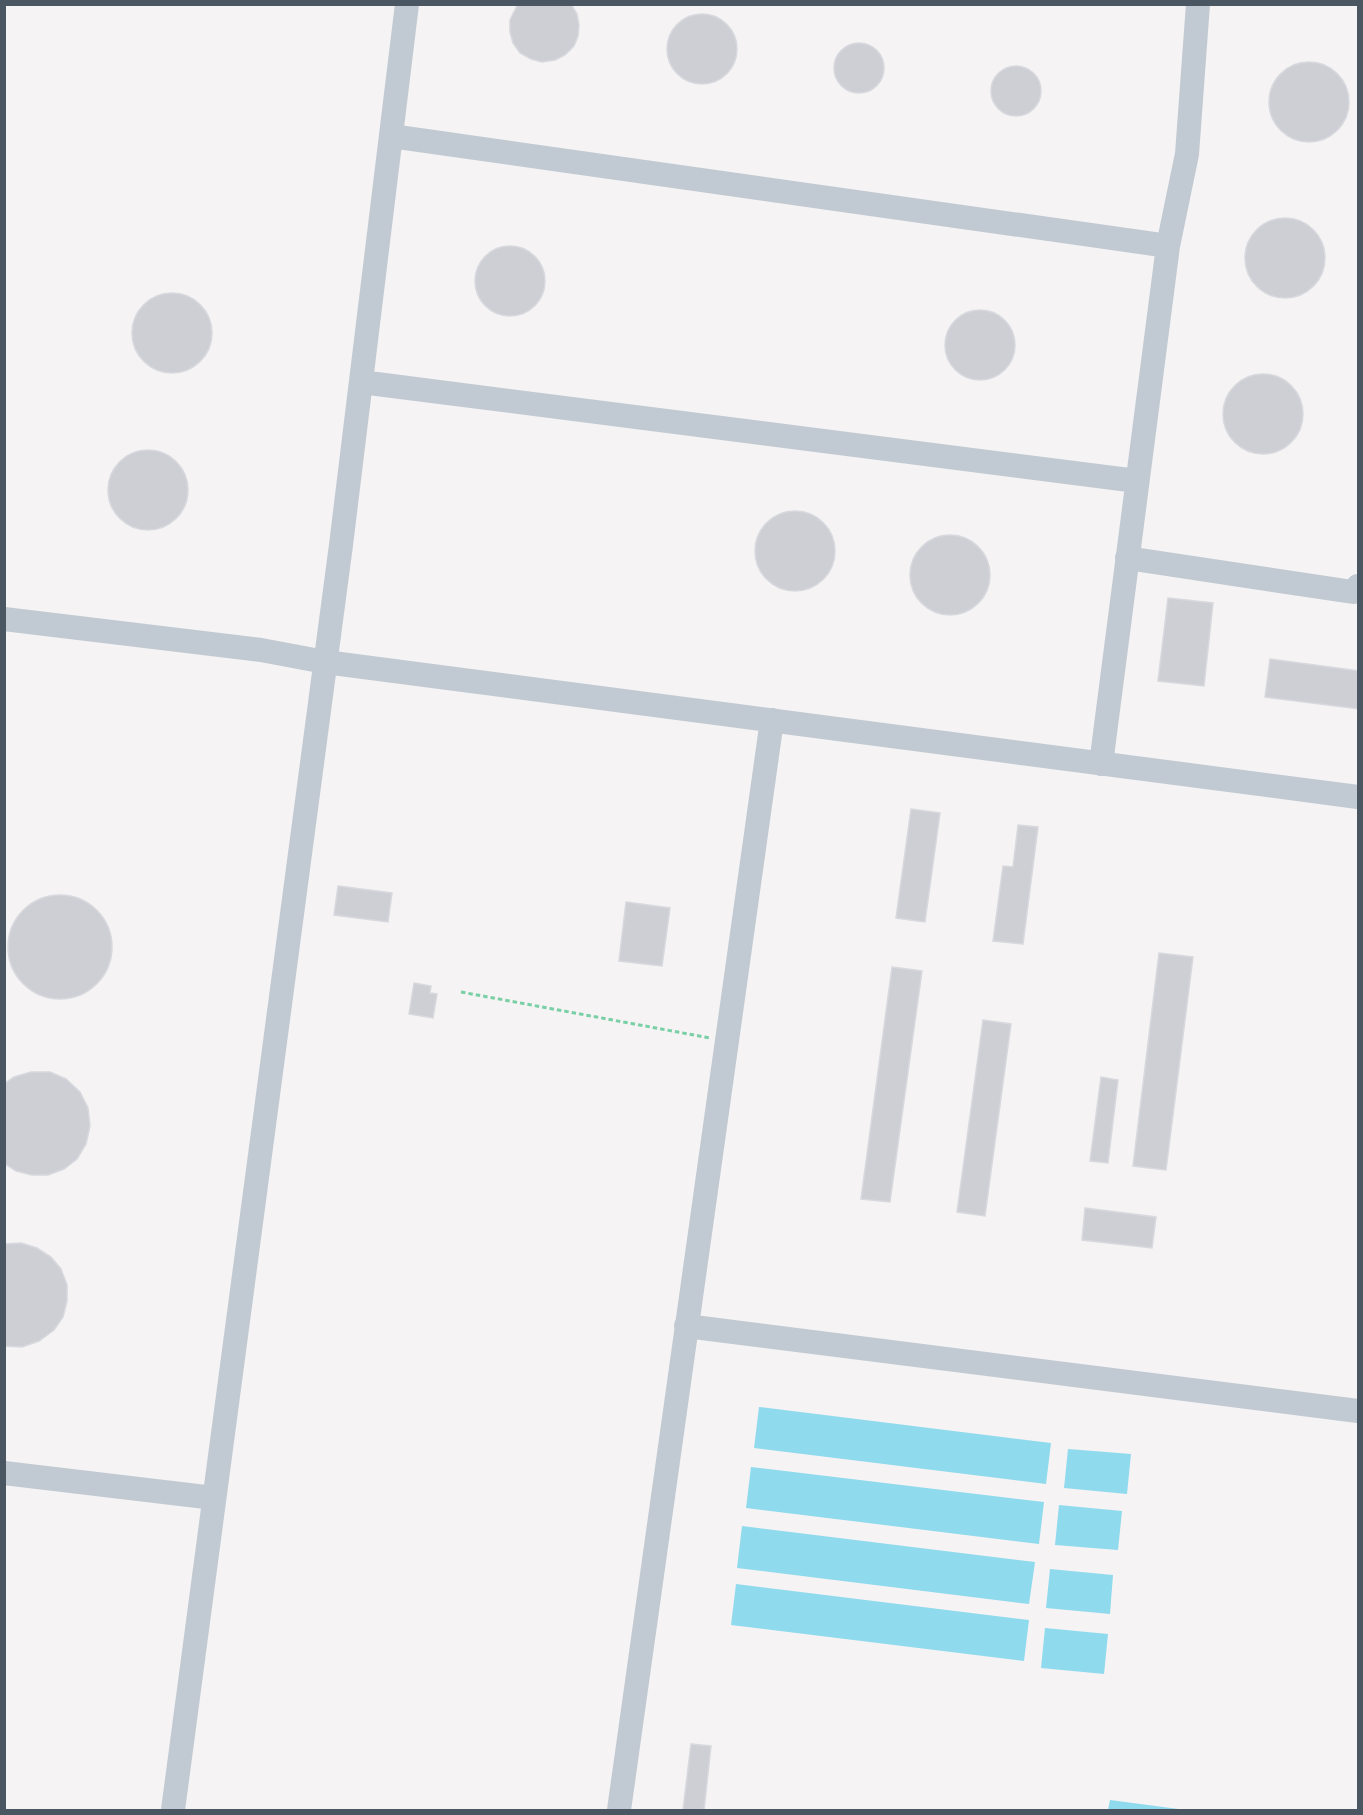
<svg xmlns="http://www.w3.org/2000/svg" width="1363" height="1815" font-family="Lato,sans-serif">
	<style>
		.water { fill: #90daee }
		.building { fill: #cdcfd5; stroke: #d7d9de; stroke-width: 1.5 }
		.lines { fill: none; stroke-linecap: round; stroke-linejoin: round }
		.path { stroke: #7ad0a6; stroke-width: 3; stroke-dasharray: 4.5 3; stroke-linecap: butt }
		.minor { stroke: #c1cad2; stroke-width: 24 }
	</style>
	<rect width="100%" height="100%" fill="#f5f3f3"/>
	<path class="water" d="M 759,1407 L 1051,1443 L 1046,1484 L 754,1448 Z
		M 1068,1449 L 1131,1454 L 1127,1494 L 1064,1488 Z
		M 751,1467 L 1044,1502 L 1039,1544 L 746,1508 Z
		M 1059,1505 L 1122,1511 L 1118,1550 L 1055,1545 Z
		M 742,1526 L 1035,1562 L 1029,1604 L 737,1568 Z
		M 1050,1569 L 1113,1575 L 1110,1614 L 1046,1608 Z
		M 736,1584 L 1029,1620 L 1024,1661 L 731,1625 Z
		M 1045,1628 L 1108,1634 L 1104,1674 L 1041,1668 Z
		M 1110,1800 L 1186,1810 L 1108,1810 Z"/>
	<path class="building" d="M 518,4 L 571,4 L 577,14 L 579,25 L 578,36 L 574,46 L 565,55 L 555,60 L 542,62 L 531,59 L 520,53 L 513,43 L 510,32 L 510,20 Z
		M667 49a35 35 0 1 1 70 0a35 35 0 1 1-70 0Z
		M834 68a25 25 0 1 1 50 0a25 25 0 1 1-50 0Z
		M1269 102a40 40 0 1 1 80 0a40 40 0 1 1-80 0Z
		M991 91a25 25 0 1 1 50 0a25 25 0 1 1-50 0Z
		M1245 258a40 40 0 1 1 80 0a40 40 0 1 1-80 0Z
		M475 281a35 35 0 1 1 70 0a35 35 0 1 1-70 0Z
		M132 333a40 40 0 1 1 80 0a40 40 0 1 1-80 0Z
		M945 345a35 35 0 1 1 70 0a35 35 0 1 1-70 0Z
		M1223 414a40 40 0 1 1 80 0a40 40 0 1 1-80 0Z
		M108 490a40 40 0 1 1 80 0a40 40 0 1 1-80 0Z
		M755 551a40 40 0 1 1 80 0a40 40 0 1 1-80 0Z
		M910 575a40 40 0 1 1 80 0a40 40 0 1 1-80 0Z
		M 1168,598 L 1213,603 L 1204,686 L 1158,681 Z
		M 1270,659 L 1359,671 L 1359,709 L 1265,697 Z
		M 911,809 L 940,813 L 925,922 L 896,918 Z
		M 1018,825 L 1038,827 L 1023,944 L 993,941 L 1003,866 L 1013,867 Z
		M 338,886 L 392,893 L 388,922 L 334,915 Z
		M8 947a52 52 0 1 1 104 0a52 52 0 1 1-104 0Z
		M 626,902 L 670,908 L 662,966 L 619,961 Z
		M 1159,953 L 1193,957 L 1166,1170 L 1133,1166 Z
		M 892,967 L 922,971 L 890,1202 L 861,1199 Z
		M 414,983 L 431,986 L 430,993 L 437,994 L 433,1018 L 409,1014 Z
		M 983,1020 L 1011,1024 L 985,1216 L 957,1212 Z
		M 31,1072 L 50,1072 L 66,1079 L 80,1092 L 88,1108 L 90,1126 L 86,1144 L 77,1159 L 64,1169 L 48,1175 L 32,1175 L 16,1171 L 4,1163 L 4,1084 L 14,1077 Z
		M 1101,1077 L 1118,1080 L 1108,1163 L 1090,1161 Z
		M 1085,1208 L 1156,1217 L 1152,1248 L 1082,1240 Z
		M 21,1243 L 37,1248 L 51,1257 L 61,1269 L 67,1285 L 67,1301 L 63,1317 L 54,1330 L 39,1341 L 22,1347 L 4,1346 L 4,1244 Z
		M 691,1744 L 711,1746 L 704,1810 L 683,1810 Z"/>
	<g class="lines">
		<path class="path" d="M 461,992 L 710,1038"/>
		<path class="minor" d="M 391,136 L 1168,246 L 1187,154 L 1198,4
			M 361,382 L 1137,481
			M 1127,558 L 1353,592 L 1358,586
			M 4,619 L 261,650 L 325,662 L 1358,797
			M 1101,764 L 1168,246
			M 686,1326 L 1358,1411
			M 4,1473 L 214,1498
			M 173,1810 L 341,545 L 407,4
			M 619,1810 L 772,720"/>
	</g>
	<rect width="1363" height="1815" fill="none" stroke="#4a5661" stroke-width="12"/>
</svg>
